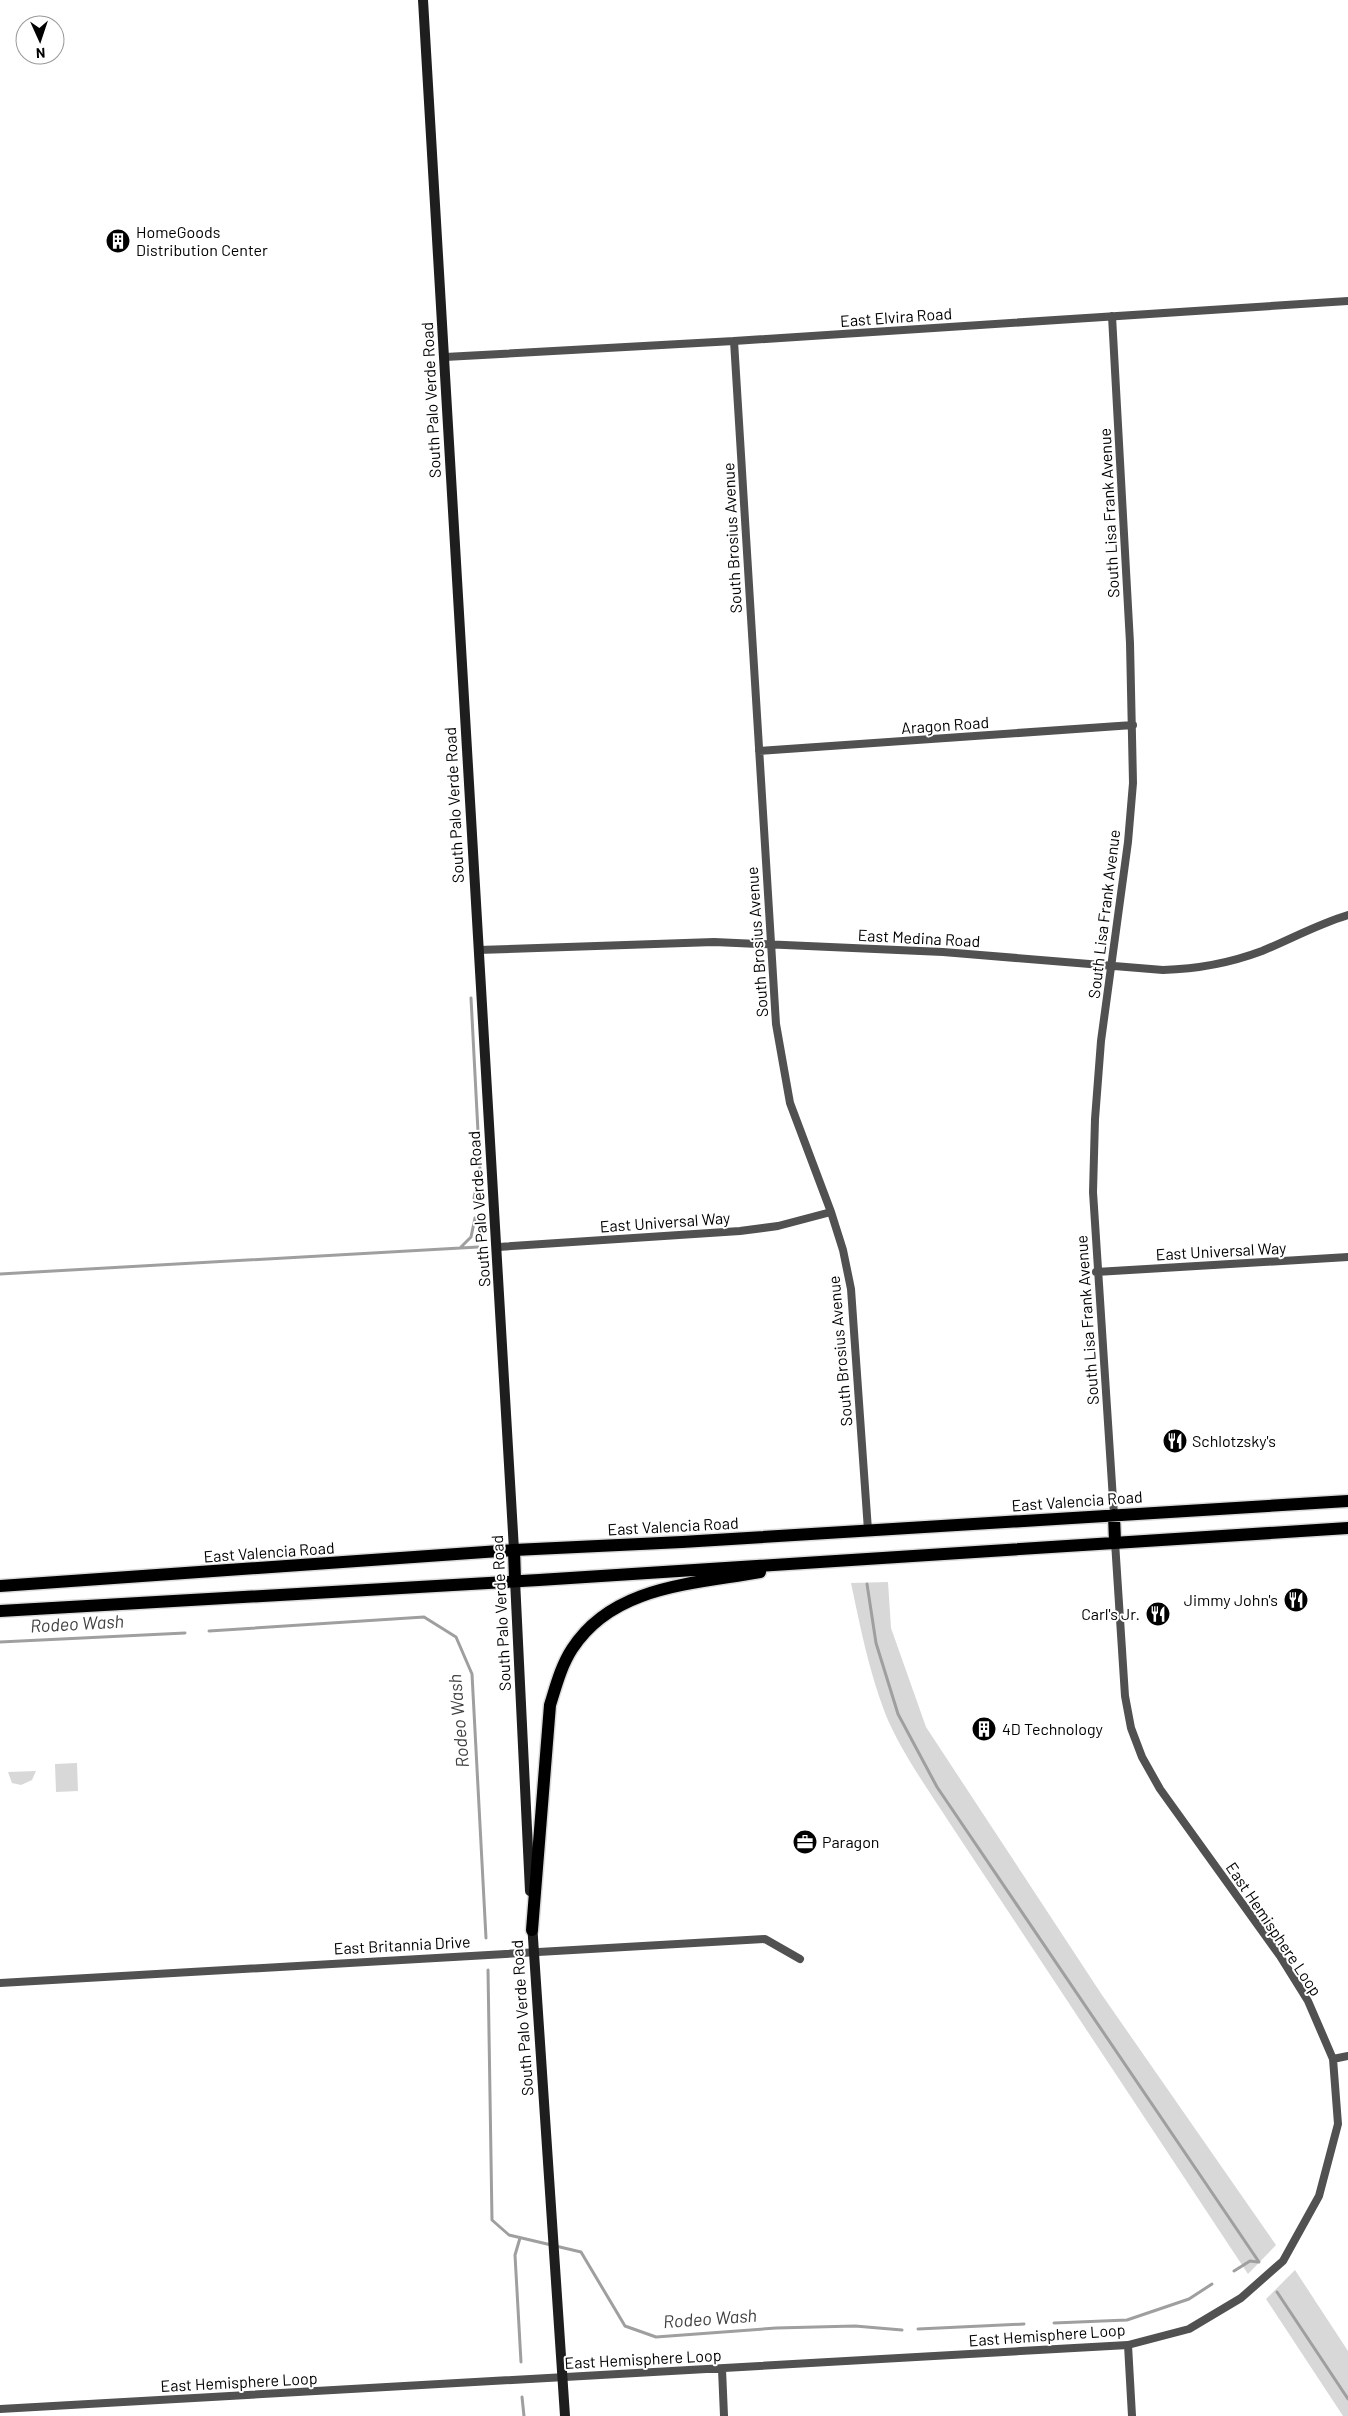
<svg xmlns="http://www.w3.org/2000/svg" width="1348" height="2416" font-family="Barlow,sans-serif">
	<style>
		.green { fill: #d8d8d8 }
		.lines { fill: none; stroke-linecap: round; stroke-linejoin: round }
		.stream { stroke: #9f9f9f; stroke-width: 3 }
		.primary-casing { stroke: #dbdbdb; stroke-width: 15 }
		.street { stroke: #515151; stroke-width: 8 }
		.secondary { stroke: #1e1e1e; stroke-width: 10 }
		.primary { stroke: #000; stroke-width: 12 }
		.labels { text-anchor: middle; stroke-width: 4; stroke-linejoin: round; paint-order: stroke }
		.poi-label { font-size: 16px; fill: #000; stroke: #fff; text-anchor: start }
		.street-label { font-size: 16px; fill: #000; stroke: #fff }
		.water-label { font-size: 18px; font-style: italic; fill: #404040; stroke: #fff }
	</style>
	<rect width="100%" height="100%" fill="#fff"/>
	<path class="green" d="M 888,1582 L 891,1628 L 926,1727 L 1102,1995 L 1276,2245 L 1248,2274 L 949,1822 C 927,1788 900,1750 885,1713 C 869,1671 860,1626 851,1583 Z
		M 77,1763 L 78,1791 L 56,1792 L 55,1764 Z
		M 36,1771 L 32,1780 L 21,1785 L 12,1783 L 8,1772 Z
		M 1295,2270 L 1348,2351 L 1348,2416 L 1343,2416 L 1266,2299 Z"/>
	<g class="lines">
		<path class="stream" d="M 471,998 L 480,1170 L 474,1198
			M 460,1248 L 471,1237 L 475,1218
			M 0,1274 L 478,1247
			M 867,1584 L 876,1643 L 898,1714 L 937,1787 L 1259,2262
			M 209,1631 L 424,1617 L 456,1637 L 472,1674 L 486,1938
			M 0,1642 L 185,1633
			M 488,1970 L 492,2220 L 509,2235 L 581,2252 L 625,2326 L 656,2337 L 776,2328 L 855,2326 L 902,2330
			M 520,2238 L 515,2255 L 521,2362
			M 1234,2271 L 1250,2261 L 1258,2262
			M 1277,2292 L 1348,2399
			M 1054,2323 L 1127,2320 L 1189,2299 L 1212,2284
			M 918,2329 L 1024,2324
			M 522,2397 L 524,2416"/>
		<defs>
			<path id="primary" d="M 1114,1515 L 1115,1542
				M 514,1550 L 515,1580
				M 0,1586 L 514,1550 L 682,1542 L 1348,1501
				M 0,1611 L 539,1580 L 1348,1528
				M 532,1930 L 550,1705 C 556,1686 561,1666 572,1649 C 613,1585 694,1584 760,1572"/>
		</defs>
		<use href="#primary" class="primary-casing"/>
		<path class="street" d="M 1112,316 L 1130,643 L 1133,783 L 1128,842 L 1101,1041 L 1095,1119 L 1093,1192 L 1114,1515
			M 734,341 L 776,1024 L 790,1103 L 831,1212 L 843,1250 L 851,1289 L 868,1530
			M 445,357 L 734,341 L 1348,301
			M 759,751 L 1133,725
			M 478,950 L 714,942 L 943,952 L 1163,970 C 1197,969 1230,963 1262,951 C 1291,939 1318,924 1348,915
			M 498,1247 L 740,1231 L 778,1226 L 831,1212
			M 1096,1272 L 1348,1257
			M 0,1983 L 765,1939 L 800,1959
			M 1333,2059 L 1348,2056
			M 1128,2345 L 1132,2416
			M 722,2369 L 724,2416
			M 0,2409 L 1128,2345 L 1189,2329 L 1241,2298 L 1283,2261 L 1319,2196 L 1338,2124 L 1333,2059 L 1308,2001 L 1280,1956 L 1160,1789 L 1142,1757 L 1131,1728 L 1125,1696 L 1115,1542"/>
		<path class="secondary" d="M 423,0 L 514,1550
			M 515,1580 L 530,1891
			M 532,1923 L 565,2416"/>
		<use href="#primary" class="primary"/>
	</g>
	<defs>
		<symbol id="building-disc" viewBox="-11 -11 22 22"><circle r="9.5" fill="#000" stroke="#fff"/><path d="M-4-6H4V6H1V3H-1V6H-4ZM-2.5-4.3h1.7v1.8h-1.7ZM.8-4.3h1.7v1.8H.8ZM-2.5-1h1.7V.8h-1.7ZM.8-1h1.7V.8H.8Z" fill="#fff"/></symbol>
		<symbol id="restaurant-disc" viewBox="-11 -11 22 22"><circle r="9.5" fill="#000" stroke="#fff"/><path d="M-5-6h1v4h1v-4h1v4h1v-4h1v5L-1.5 .5V6h-2V.5L-5-1ZM5-6V6H3V1.5H1.5Q1.5-4 5-6Z" fill="#fff"/></symbol>
		<symbol id="office-disc" viewBox="-11 -11 22 22"><circle r="9.5" fill="#000" stroke="#fff"/><path d="M-6-3h4V-5.5h4V-3h4V5H-6ZM-1-4.5V-3h2v-1.5ZM-6 0V1H6V0Z" fill="#fff"/></symbol>
	</defs>
	<g fill-rule="evenodd">
		<use href="#building-disc" x="104" y="227" width="28" height="28"/>
		<use href="#restaurant-disc" x="1161" y="1427" width="28" height="28"/>
		<use href="#restaurant-disc" x="1282" y="1586" width="28" height="28"/>
		<use href="#restaurant-disc" x="1144" y="1600" width="28" height="28"/>
		<use href="#building-disc" x="970" y="1715" width="28" height="28"/>
		<use href="#office-disc" x="791" y="1828" width="28" height="28"/>
	</g>
	<g class="labels">
		<g class="poi-label">
			<text x="136" y="238">HomeGoods<tspan x="136" dy="18">Distribution Center</tspan></text>
			<text x="1192" y="1447">Schlotzsky's</text>
			<text x="1278" y="1606" text-anchor="end">Jimmy John's</text>
			<text x="1140" y="1620" text-anchor="end">Carl's Jr.</text>
			<text x="1002" y="1735">4D Technology</text>
			<text x="822" y="1848">Paragon</text>
		</g>
		<g class="street-label">
			<text transform="translate(896 317) rotate(-4)" y="6">East Elvira Road</text>
			<text transform="translate(431 400) rotate(-93)" y="6">South Palo Verde Road</text>
			<text transform="translate(1109 513) rotate(-93)" y="6">South Lisa Frank Avenue</text>
			<text transform="translate(732 538) rotate(-93)" y="6">South Brosius Avenue</text>
			<text transform="translate(945 725) rotate(-4)" y="6">Aragon Road</text>
			<text transform="translate(454 805) rotate(-93)" y="6">South Palo Verde Road</text>
			<text transform="translate(1104 914) rotate(-83)" y="6">South Lisa Frank Avenue</text>
			<text transform="translate(919 938) rotate(3)" y="6">East Medina Road</text>
			<text transform="translate(757 942) rotate(-94)" y="6">South Brosius Avenue</text>
			<text transform="translate(479 1209) rotate(-94)" y="6">South Palo Verde Road</text>
			<text transform="translate(665 1222) rotate(-4)" y="6">East Universal Way</text>
			<text transform="translate(1221 1251) rotate(-3)" y="6">East Universal Way</text>
			<text transform="translate(1087 1320) rotate(-94)" y="6">South Lisa Frank Avenue</text>
			<text transform="translate(840 1351) rotate(-95)" y="6">South Brosius Avenue</text>
			<text transform="translate(1077 1501) rotate(-4)" y="6">East Valencia Road</text>
			<text transform="translate(673 1526) rotate(-3)" y="6">East Valencia Road</text>
			<text transform="translate(269 1552) rotate(-4)" y="6">East Valencia Road</text>
			<text transform="translate(501 1613) rotate(-93)" y="6">South Palo Verde Road</text>
			<text transform="translate(1274 1929) rotate(56)" y="6">East Hemisphere Loop</text>
			<text transform="translate(402 1945) rotate(-3)" y="6">East Britannia Drive</text>
			<text transform="translate(522 2018) rotate(-94)" y="6">South Palo Verde Road</text>
			<text transform="translate(1047 2335) rotate(-4)" y="6">East Hemisphere Loop</text>
			<text transform="translate(643 2359) rotate(-3)" y="6">East Hemisphere Loop</text>
			<text transform="translate(239 2382) rotate(-3)" y="6">East Hemisphere Loop</text>
		</g>
		<g class="water-label">
			<text transform="translate(77 1624) rotate(-3)" y="6">Rodeo Wash</text>
			<text transform="translate(459 1721) rotate(-95)" y="6">Rodeo Wash</text>
			<text transform="translate(710 2319) rotate(-4)" y="6">Rodeo Wash</text>
		</g>
	</g>
	<g transform="translate(40 40) rotate(177)"><circle r="24" fill="#ffffff" stroke="#999999"/>
	<path d="M0-4L9 19L0 12L-9 19Z" fill="#000000"/>
	<text y="-8" font-size="14" font-weight="bold" text-anchor="middle" fill="#000000">N</text>
	</g>
</svg>
